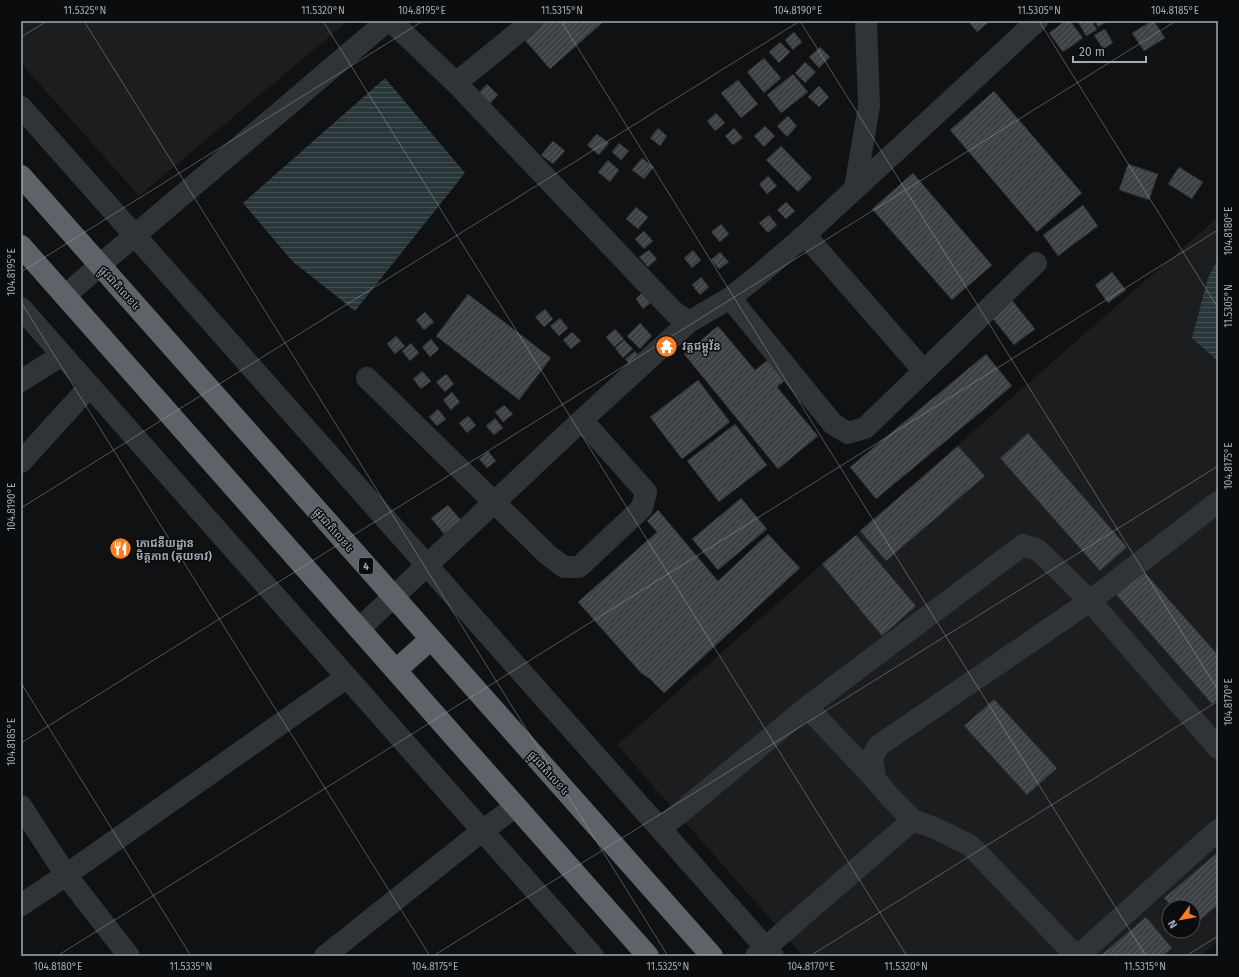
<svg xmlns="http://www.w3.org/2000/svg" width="1239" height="977" font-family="'Fira Sans','Noto Sans Khmer',sans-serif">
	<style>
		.built { fill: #1c1d1f; fill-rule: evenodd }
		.water { fill: url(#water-rules) }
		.building { fill: url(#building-hatch); stroke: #2a2b2e }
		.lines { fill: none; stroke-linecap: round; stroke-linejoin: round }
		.minor { stroke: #313437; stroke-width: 22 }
		.highway { stroke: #5d6368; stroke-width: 22 }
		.ticks { fill: none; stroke: #a1abb3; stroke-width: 1; stroke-opacity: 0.45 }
		.labels { text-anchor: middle; stroke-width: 3; stroke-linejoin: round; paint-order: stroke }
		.shield { fill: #0b0c0d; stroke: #747b81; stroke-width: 1 }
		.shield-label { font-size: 10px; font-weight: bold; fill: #a1abb3 }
		.street-label { font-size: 11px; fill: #a1abb3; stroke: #0b0c0d }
		.poi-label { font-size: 11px; font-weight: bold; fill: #a1abb3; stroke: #0b0c0d; text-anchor: start }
		.neatline { fill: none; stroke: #a1abb3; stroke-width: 1.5 }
		.ticks-label { font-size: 10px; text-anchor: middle; fill: #a1abb3 }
	</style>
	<defs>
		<pattern id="water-rules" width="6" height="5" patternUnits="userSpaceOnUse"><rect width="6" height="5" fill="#29373b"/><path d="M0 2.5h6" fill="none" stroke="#455155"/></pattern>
		<pattern id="building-hatch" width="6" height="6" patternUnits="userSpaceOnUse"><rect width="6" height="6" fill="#3f4245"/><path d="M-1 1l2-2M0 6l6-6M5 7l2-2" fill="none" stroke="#585b5d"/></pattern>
	</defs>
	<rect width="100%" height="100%" fill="#101112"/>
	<path class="built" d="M 21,21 L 348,21 L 139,196 L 21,63 Z
		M 1218,217 L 1218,941 L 1200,956 L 803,956 L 617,745 L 822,564 ZM 1169,907 L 1193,907 L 1193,931 L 1169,931 Z"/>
	<path class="water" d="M 385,78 L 465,173 L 355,311 L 292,261 L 243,203 Z
		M 1218,258 L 1218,361 L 1192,338 L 1208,278 Z"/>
	<path class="building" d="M 540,21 L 599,21 L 602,23 L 550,69 L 522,37 Z
		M 968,21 L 990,21 L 977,32 Z
		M 1065,21 L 1070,21 L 1083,38 L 1063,52 L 1049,33 Z
		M 1080,21 L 1092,21 L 1097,30 L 1086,36 L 1078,22 Z
		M 1095,21 L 1108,21 L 1098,27 Z
		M 1152,21 L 1154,21 L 1165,38 L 1144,51 L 1132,33 Z
		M 1105,29 L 1113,43 L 1103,49 L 1094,35 Z
		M 794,32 L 802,42 L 793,50 L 785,40 Z
		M 780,42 L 790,52 L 779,63 L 769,52 Z
		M 820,47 L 830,57 L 819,68 L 809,57 Z
		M 764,58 L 781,78 L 764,93 L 747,72 Z
		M 805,62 L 816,72 L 805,83 L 795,73 Z
		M 793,74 L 808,92 L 781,113 L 767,95 Z
		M 738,80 L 758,104 L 741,118 L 721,93 Z
		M 487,84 L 498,95 L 488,106 L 476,96 Z
		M 819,86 L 829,97 L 819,107 L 808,97 Z
		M 994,91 L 1082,193 L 1037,232 L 950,130 Z
		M 716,113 L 725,123 L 715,131 L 707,121 Z
		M 788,116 L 797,126 L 787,137 L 777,126 Z
		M 765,126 L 775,136 L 764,147 L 754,136 Z
		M 658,128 L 667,136 L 660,146 L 650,138 Z
		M 734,128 L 743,138 L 733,145 L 725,136 Z
		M 597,134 L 609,143 L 599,155 L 587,145 Z
		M 553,141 L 565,151 L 553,164 L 541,155 Z
		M 619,143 L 629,151 L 621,160 L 612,152 Z
		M 781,146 L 812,178 L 798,192 L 766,160 Z
		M 642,158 L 654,167 L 644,179 L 632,170 Z
		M 608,160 L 619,170 L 610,182 L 598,172 Z
		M 1128,164 L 1158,174 L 1149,200 L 1119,190 Z
		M 1179,167 L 1203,182 L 1192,199 L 1168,184 Z
		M 913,173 L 992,265 L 952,300 L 872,209 Z
		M 768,176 L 777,186 L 767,194 L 759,184 Z
		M 786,202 L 795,211 L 786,219 L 777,210 Z
		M 1083,205 L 1098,226 L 1058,256 L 1043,235 Z
		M 636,207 L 648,217 L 638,229 L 626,219 Z
		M 769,215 L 777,225 L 768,233 L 759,223 Z
		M 721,224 L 729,234 L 720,242 L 711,232 Z
		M 644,231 L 653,241 L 644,249 L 635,239 Z
		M 649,250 L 657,259 L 648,267 L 639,257 Z
		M 693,250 L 701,260 L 692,268 L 684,258 Z
		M 720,252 L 729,262 L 719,269 L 711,260 Z
		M 1112,272 L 1126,290 L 1108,303 L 1095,285 Z
		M 701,277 L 709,287 L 700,295 L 692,285 Z
		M 644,291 L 653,301 L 643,309 L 636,299 Z
		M 468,294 L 551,358 L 519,400 L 436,336 Z
		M 1011,299 L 1035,329 L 1014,345 L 990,315 Z
		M 545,309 L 553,319 L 544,327 L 535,317 Z
		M 425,312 L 434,322 L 424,330 L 416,320 Z
		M 560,318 L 568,328 L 559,336 L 550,326 Z
		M 640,323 L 652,336 L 640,349 L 627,336 Z
		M 718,326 L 755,370 L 768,360 L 785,380 L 777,387 L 818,436 L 778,469 L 684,354 Z
		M 615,329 L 624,339 L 614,347 L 606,337 Z
		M 572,332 L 581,341 L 571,349 L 563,340 Z
		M 396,336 L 405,346 L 395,354 L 387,344 Z
		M 431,339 L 439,349 L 430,357 L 422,347 Z
		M 624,340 L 633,349 L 623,358 L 615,348 Z
		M 411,343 L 419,353 L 410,361 L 402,351 Z
		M 635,351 L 643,361 L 634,369 L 625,359 Z
		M 986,354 L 1012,386 L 876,499 L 850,467 Z
		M 422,371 L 431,381 L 421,389 L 413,379 Z
		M 446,374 L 454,384 L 445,392 L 436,382 Z
		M 698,380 L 730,422 L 682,459 L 650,417 Z
		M 452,392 L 460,402 L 451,410 L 443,400 Z
		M 504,405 L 513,414 L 503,422 L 495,412 Z
		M 438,409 L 446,419 L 437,426 L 429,417 Z
		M 468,416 L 476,425 L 467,433 L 459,423 Z
		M 495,418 L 503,428 L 494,435 L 486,426 Z
		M 735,424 L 767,465 L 719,502 L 687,461 Z
		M 1028,433 L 1127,547 L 1100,571 L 1000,458 Z
		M 958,446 L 985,476 L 886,561 L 860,531 Z
		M 488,451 L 496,461 L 487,468 L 479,459 Z
		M 741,498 L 767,529 L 718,570 L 692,539 Z
		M 448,505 L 461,520 L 444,534 L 431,518 Z
		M 658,510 L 718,581 L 768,534 L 800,568 L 664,693 L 649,678 L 641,673 L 578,602 L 657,532 L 647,521 Z
		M 856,535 L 916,606 L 882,636 L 822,564 Z
		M 1140,567 L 1218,655 L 1218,698 L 1212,704 L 1113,591 Z
		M 994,699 L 1057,768 L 1027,795 L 964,726 Z
		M 1218,852 L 1218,905 L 1193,926 L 1193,907 L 1172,907 L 1164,898 Z
		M 1146,917 L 1172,948 L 1162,956 L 1100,956 Z"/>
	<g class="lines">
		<path class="minor" d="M 456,83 L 532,21
			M 21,107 L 773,956
			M 855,188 L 869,106 L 866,21
			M 805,235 L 924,371
			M 65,296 L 100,265 L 387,21
			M 730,298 L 760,274 L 805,235 L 1037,21
			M 21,308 L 593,956
			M 689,322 L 730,298 L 833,424 L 848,433 L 865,428 L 1036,263
			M 367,378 L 548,555 L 564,567 L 579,567 L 642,508 L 646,492 L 582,420
			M 21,381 L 62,355
			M 21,462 L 90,386
			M 359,629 L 582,420 L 689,322 L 674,312 L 456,83 L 391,21
			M 807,707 L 875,779
			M 21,806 L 66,875 L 129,956
			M 660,828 L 681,812 L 807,707 L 1023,545 L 1038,550 L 1090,601 L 1218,748
			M 21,905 L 66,875 L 347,677
			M 325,956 L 482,831 L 516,806
			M 756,956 L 913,820
			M 1076,956 L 971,846 L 935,828 L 913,820 L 890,797 L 875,779 L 872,758 L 878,746 L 1090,601 L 1218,502
			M 1078,956 L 1218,830"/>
		<path class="highway" d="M 21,176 L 712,956
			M 21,246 L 648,956
			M 396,670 L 431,639"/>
	</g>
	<path class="ticks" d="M 84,21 L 668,956M 323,21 L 907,956M 561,21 L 1146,956M 800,21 L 1218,690M 1039,21 L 1218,308M 21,37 L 47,21M 21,272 L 423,21M 21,302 L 430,956M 21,508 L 800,21M 21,683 L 191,956M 21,743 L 1176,21M 57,956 L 1218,230M 433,956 L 1218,466M 810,956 L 1218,701M 1186,956 L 1218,936"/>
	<defs>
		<symbol id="temple-disc" viewBox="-11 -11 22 22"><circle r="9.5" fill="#f97d21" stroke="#0b0c0d"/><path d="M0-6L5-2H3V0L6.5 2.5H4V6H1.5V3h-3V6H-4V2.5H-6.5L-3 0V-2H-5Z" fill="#fff"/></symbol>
		<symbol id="restaurant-disc" viewBox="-11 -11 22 22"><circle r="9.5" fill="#f97d21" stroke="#0b0c0d"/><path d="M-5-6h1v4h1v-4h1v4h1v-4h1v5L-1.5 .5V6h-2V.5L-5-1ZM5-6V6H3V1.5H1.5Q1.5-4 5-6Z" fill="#fff"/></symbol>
	</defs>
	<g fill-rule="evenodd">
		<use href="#temple-disc" x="654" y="334" width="25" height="25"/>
		<use href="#restaurant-disc" x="108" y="536" width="25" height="25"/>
	</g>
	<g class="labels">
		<rect class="shield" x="359" y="558" width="14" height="16" rx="3"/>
		<g class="shield-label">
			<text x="366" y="570">4</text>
		</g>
		<g class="street-label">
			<text transform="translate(120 288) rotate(48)" y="4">ផ្លូវជាតិលេខ៤</text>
			<text transform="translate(334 530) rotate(49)" y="4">ផ្លូវជាតិលេខ៤</text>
			<text transform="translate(549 773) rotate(48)" y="4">ផ្លូវជាតិលេខ៤</text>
		</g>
		<g class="poi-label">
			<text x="682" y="350">វត្តជម្ពូវ័ន</text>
			<text x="136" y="547">ភោជនីយដ្ឋាន<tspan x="136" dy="13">មិត្តភាព (គុយទាវ)</tspan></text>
		</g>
	</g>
	<rect width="1239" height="977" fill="none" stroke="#0b0c0d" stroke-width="44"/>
	<g transform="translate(1181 919) rotate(238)"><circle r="19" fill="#0b0c0d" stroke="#474c4f"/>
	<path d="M0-3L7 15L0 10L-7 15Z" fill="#f97d21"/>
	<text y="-6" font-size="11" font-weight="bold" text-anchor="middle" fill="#a1abb3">N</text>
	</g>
	<path d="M1073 56v6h73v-6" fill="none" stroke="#a1abb3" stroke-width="2"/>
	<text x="1079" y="56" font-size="12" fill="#a1abb3" stroke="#0b0c0d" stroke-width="3" paint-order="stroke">20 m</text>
	<rect x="22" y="22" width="1195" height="933" class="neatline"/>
	<g class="ticks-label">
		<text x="85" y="14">11.5325°N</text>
		<text x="323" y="14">11.5320°N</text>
		<text x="422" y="14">104.8195°E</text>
		<text x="562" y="14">11.5315°N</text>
		<text x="798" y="14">104.8190°E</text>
		<text x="1039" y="14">11.5305°N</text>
		<text x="1175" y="14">104.8185°E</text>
		<text transform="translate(1228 231) rotate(-90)" y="4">104.8180°E</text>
		<text transform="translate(11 272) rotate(-90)" y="4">104.8195°E</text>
		<text transform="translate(1228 306) rotate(-90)" y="4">11.5305°N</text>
		<text transform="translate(1228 466) rotate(-90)" y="4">104.8175°E</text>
		<text transform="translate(11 507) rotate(-90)" y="4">104.8190°E</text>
		<text transform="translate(1228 702) rotate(-90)" y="4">104.8170°E</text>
		<text transform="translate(11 742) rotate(-90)" y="4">104.8185°E</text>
		<text x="58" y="970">104.8180°E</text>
		<text x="191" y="970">11.5335°N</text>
		<text x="435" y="970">104.8175°E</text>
		<text x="668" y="970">11.5325°N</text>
		<text x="811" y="970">104.8170°E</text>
		<text x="906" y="970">11.5320°N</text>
		<text x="1145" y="970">11.5315°N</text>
	</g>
</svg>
